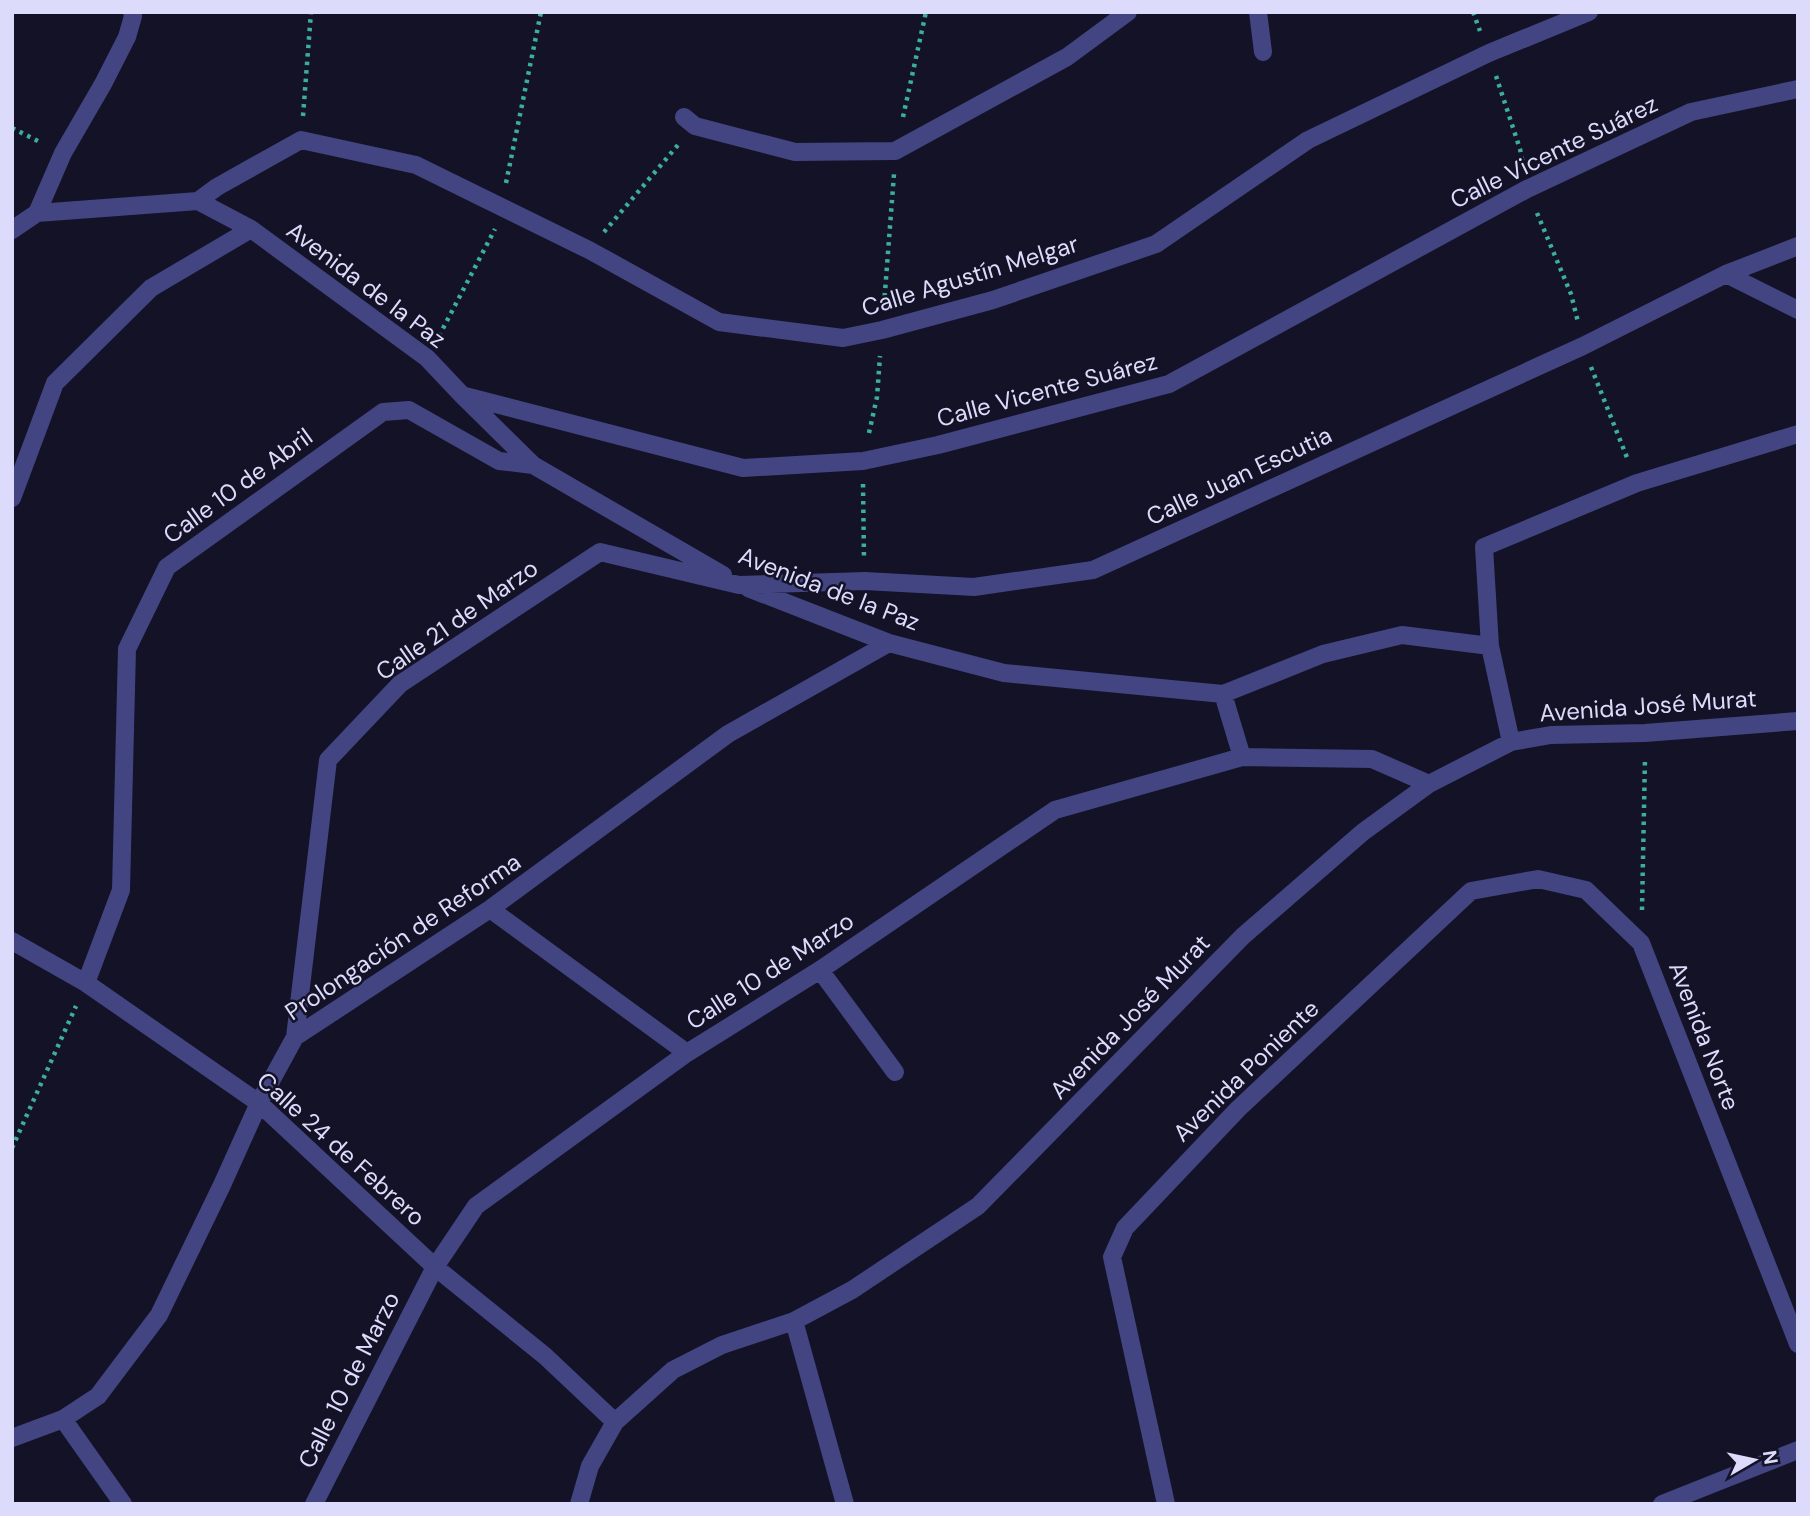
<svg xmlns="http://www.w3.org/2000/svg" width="1810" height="1516" font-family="'DM Sans',sans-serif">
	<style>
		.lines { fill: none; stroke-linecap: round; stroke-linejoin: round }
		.path { stroke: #3cae9d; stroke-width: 4.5; stroke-dasharray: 3.5 5; stroke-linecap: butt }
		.minor { stroke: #424581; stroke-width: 18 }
		.labels { text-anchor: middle; stroke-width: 5; stroke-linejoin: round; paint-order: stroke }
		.street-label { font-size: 24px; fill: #dcdbfc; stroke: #141226 }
	</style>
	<rect width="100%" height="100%" fill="#141226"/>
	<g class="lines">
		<path class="path" d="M 1473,12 L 1480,31
			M 1496,76 L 1520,149 L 1523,164
			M 303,116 L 311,12
			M 903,117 L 926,12
			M 12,128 L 40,142
			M 506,183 L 541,12
			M 1537,213 L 1571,294 L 1578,322
			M 604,232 L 678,145
			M 884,305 L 894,174
			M 439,336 L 495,229
			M 1591,367 L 1628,460
			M 869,433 L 877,397 L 880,356
			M 863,484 L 864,559
			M 1642,910 L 1645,758
			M 12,1148 L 76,1006"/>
		<path class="minor" d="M 1258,12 L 1263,52
			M 684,117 L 695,126 L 795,152 L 895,151 L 1067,57 L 1128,12
			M 198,201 L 217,187 L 301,140 L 416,165 L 589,250 L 719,322 L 843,338 L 882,330 L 993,300 L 1156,244 L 1308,140 L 1489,53 L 1589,12
			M 37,213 L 63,153 L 103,84 L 127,37 L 133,16 L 132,12
			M 12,230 L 37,213 L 198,201 L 251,229 L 427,358 L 462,395 L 533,465 L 723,575
			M 1726,274 L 1798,246
			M 465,396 L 743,468 L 863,461 L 938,445 L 1169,384 L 1527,189 L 1691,112 L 1798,89
			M 12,498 L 55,383 L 151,288 L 251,229
			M 748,588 L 889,643 L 1004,673 L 1223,694 L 1323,654 L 1402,635 L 1490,646
			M 1223,694 L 1242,757
			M 1511,742 L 1490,646 L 1484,547 L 1637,483 L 1798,434
			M 490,909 L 687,1053
			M 12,941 L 86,983 L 259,1103 L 435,1267 L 545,1356 L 615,1422
			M 820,970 L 895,1072
			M 86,983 L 121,890 L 127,649 L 167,567 L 383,412 L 409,410 L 499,461 L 533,465
			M 295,1037 L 328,760 L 400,684 L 600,552 L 739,585 L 865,581 L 974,587 L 1093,570 L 1583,346 L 1726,274 L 1798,310
			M 794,1321 L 845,1504
			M 63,1419 L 123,1504
			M 12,1438 L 63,1419 L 98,1396 L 159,1315 L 222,1185 L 259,1103 L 295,1037 L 490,909 L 728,734 L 889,643
			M 314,1504 L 435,1267 L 476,1206 L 687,1053 L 820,970 L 1055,810 L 1242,757 L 1372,759 L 1429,784
			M 579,1504 L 590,1466 L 615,1422 L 673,1370 L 722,1345 L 794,1321 L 852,1290 L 978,1206 L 1243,936 L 1363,832 L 1429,784 L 1511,742 L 1551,735 L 1645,733 L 1798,721
			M 1166,1504 L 1112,1257 L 1125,1228 L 1238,1109 L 1471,891 L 1538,879 L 1586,890 L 1641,943 L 1798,1344
			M 1662,1504 L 1798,1450"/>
	</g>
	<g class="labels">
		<g class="street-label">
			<text transform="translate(1554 152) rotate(-26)" y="8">Calle Vicente Suárez</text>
			<text transform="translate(970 276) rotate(-17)" y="8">Calle Agustín Melgar</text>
			<text transform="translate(366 285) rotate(37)" y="8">Avenida de la Paz</text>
			<text transform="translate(1047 390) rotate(-15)" y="8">Calle Vicente Suárez</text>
			<text transform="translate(1239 476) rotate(-25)" y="8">Calle Juan Escutia</text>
			<text transform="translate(238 486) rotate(-36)" y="8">Calle 10 de Abril</text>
			<text transform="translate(829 589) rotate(21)" y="8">Avenida de la Paz</text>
			<text transform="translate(457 620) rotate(-35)" y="8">Calle 21 de Marzo</text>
			<text transform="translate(1648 706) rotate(-4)" y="8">Avenida José Murat</text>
			<text transform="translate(403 937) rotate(-34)" y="8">Prolongación de Reforma</text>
			<text transform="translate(770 971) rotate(-33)" y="8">Calle 10 de Marzo</text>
			<text transform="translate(1130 1017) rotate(-46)" y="8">Avenida José Murat</text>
			<text transform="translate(1704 1036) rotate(69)" y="8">Avenida Norte</text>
			<text transform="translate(1246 1071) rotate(-44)" y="8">Avenida Poniente</text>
			<text transform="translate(341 1149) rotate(42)" y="8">Calle 24 de Febrero</text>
			<text transform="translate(349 1380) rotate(-63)" y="8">Calle 10 de Marzo</text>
		</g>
	</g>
	<rect width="1810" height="1516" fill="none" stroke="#dcdbfc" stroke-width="28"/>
	<g transform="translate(1754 1460) rotate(81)" stroke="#141226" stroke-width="5" paint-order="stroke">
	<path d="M0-5L12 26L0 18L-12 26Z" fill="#dcdbfc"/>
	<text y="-10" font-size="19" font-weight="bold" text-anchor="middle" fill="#dcdbfc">N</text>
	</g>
</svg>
